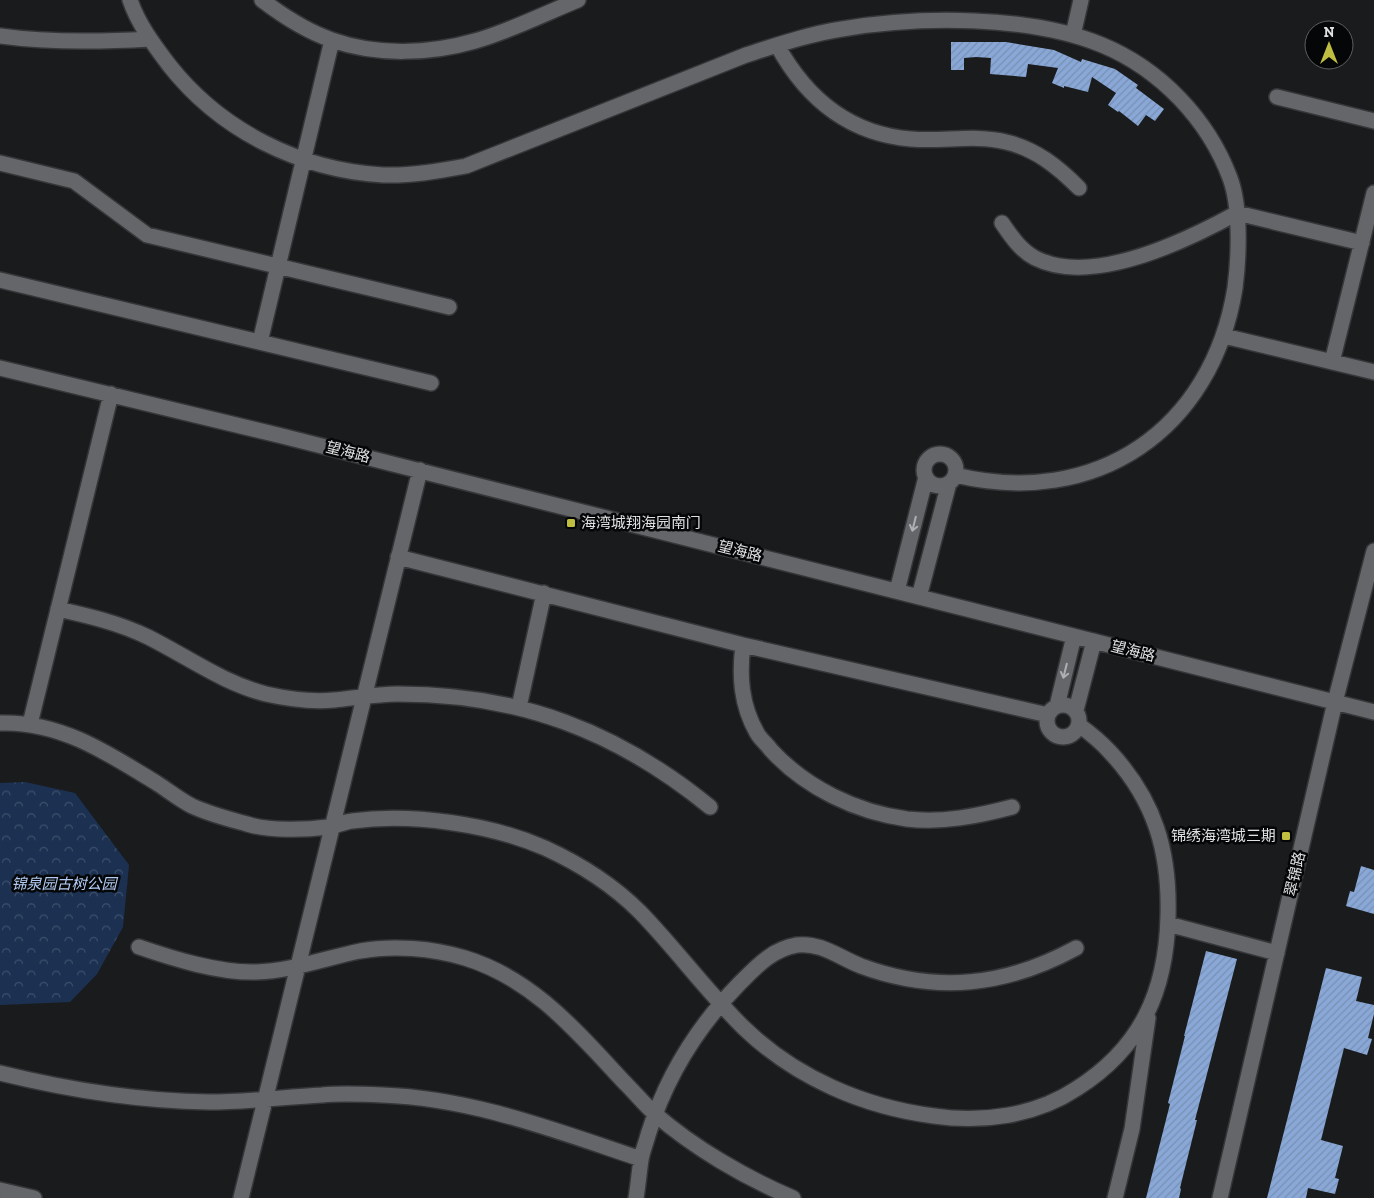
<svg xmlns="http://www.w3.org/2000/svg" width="1374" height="1198" font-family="'Zilla Slab','Noto Sans SC',serif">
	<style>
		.park { fill: url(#park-crowns) }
		.building { fill: url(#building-hatch) }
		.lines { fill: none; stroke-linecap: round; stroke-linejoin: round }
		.minor-casing { stroke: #353638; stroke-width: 18 }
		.minor { stroke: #64666a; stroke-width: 15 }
		.oneway { stroke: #aeb0b3 }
		.poi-dot { fill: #bfbe41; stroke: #050607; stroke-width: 2 }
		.labels { text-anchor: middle; stroke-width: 5; stroke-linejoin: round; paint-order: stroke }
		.street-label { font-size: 15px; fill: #e0e1e3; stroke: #050607 }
		.poi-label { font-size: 15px; fill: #e0e1e3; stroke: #050607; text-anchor: start }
		.park-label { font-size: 15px; font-style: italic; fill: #b1cbf4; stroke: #050607 }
	</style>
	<defs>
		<pattern id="park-crowns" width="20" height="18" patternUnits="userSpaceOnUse" patternTransform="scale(1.25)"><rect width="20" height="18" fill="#1c3152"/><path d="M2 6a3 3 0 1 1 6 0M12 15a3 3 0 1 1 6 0" fill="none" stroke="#3d4f6b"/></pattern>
		<pattern id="building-hatch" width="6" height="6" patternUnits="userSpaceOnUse" patternTransform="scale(1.25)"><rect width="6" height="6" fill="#89a8d7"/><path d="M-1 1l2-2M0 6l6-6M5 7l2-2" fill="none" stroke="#788fb2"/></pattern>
	</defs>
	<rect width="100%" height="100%" fill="#191b1d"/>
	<path class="park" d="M 25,782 L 75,793 L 129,865 L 123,927 L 97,974 L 70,1002 L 0,1005 L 0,783 Z"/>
	<path class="building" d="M 951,42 L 1006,42 L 1054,50 L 1081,62 L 1082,59 L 1115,69 L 1138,85 L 1136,88 L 1164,109 L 1155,121 L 1146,115 L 1138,126 L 1119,111 L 1118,112 L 1108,105 L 1116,93 L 1092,77 L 1088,92 L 1064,86 L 1064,88 L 1052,83 L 1058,68 L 1028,64 L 1026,77 L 990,74 L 991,58 L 976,57 L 964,58 L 964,70 L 951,70 Z
		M 1361,866 L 1374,870 L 1374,914 L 1346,906 L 1350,891 L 1354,892 Z
		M 1206,951 L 1237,959 L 1195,1120 L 1197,1120 L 1180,1188 L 1181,1189 L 1179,1198 L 1146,1198 L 1170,1104 L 1168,1103 L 1185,1036 L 1184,1036 Z
		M 1326,968 L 1362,977 L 1356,1001 L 1374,1005 L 1374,1014 L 1368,1038 L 1372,1039 L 1367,1055 L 1344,1048 L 1321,1140 L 1343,1146 L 1335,1178 L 1339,1179 L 1335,1194 L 1308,1188 L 1306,1198 L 1267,1198 Z"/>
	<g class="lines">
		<defs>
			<path id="minor" d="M 130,0 C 138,24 154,45 169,65 C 221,131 300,170 383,175 C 411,176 439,171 466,166 L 746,55 C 777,45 809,34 842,29 C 919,16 1029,15 1102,45 C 1160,69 1208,119 1230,178 C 1241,207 1239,257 1235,288 C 1212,430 1096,509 955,475
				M 262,0 C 283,16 306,31 332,40 C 377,56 430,54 475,41 C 508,32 546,13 578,0
				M 1073,35 L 1081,0
				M 0,36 C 50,43 100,42 150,39
				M 777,45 C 806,98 849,134 911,139 C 943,142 975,134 1006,142 C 1036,149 1058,167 1079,188
				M 1277,97 L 1374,121
				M 0,163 L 74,181 L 147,235 L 449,307
				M 1002,223 C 1011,236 1020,250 1035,258 C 1092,287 1186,241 1237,213 L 1362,243
				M 0,280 L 431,383
				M 1224,336 L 1374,372
				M 260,342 L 332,40
				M 1332,362 L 1374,193
				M 0,368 L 282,436 L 1374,712
				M924 470a16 16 0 1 1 32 0a16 16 0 1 1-32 0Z
				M 398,557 L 743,645 L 1048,715
				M 897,591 L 926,477
				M 919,597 L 949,483
				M 58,609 C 89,616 119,623 148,637 C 188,657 223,683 266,694 C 288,699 312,702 334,700 C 355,698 376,694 398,694 C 519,694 617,731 710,807
				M 743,645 C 739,676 741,705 757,733 C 760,739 767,744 771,750 C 806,788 856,812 907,819 C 943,823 978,816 1012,807
				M1047 721a16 16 0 1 1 32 0a16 16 0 1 1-32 0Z
				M 1057,706 L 1074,636
				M 519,707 L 544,593
				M 1076,710 L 1094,641
				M 0,723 C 60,721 108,753 158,784 C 169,791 180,800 192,806 C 209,814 229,819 247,824 C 269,831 305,830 328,827 C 336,826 344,822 352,821 C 412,813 490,824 545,848 C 580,864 613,885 640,912 C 676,949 707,992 744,1028 C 796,1078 864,1107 934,1116 C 982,1123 1035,1116 1076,1089 C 1141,1048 1166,992 1168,917 C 1170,852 1155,800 1110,752 C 1101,742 1090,733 1079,725
				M 30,724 L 111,394
				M 1168,924 L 1277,953
				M 139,947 C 174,959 219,973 256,972 C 291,971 326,958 360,951 C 393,945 432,948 465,958 C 534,979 578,1033 626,1084 C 636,1094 645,1105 655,1114 C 694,1148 746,1178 793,1198
				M 0,1073 C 69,1090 138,1101 209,1102 C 247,1102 284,1097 322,1095 C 341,1093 362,1094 382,1095 C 472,1098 557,1131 641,1159
				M 0,1190 L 34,1198
				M 241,1198 L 420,470
				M 636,1198 C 638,1186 639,1173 641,1160 C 642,1152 646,1143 648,1135 C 666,1077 697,1027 739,984 C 756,967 772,949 797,945 C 821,942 840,958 861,966 C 937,994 1006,986 1076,948
				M 1115,1198 L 1132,1129 L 1148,1018
				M 1220,1198 L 1335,702 L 1374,551"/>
		</defs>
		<use href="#minor" class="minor-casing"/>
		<use href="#minor" class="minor"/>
	</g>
	<defs><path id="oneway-shaft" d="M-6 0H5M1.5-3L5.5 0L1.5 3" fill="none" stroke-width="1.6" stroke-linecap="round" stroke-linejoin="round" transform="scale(1.25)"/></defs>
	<g class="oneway">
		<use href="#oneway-shaft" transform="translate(914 524) rotate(104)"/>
		<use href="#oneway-shaft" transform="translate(1065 671) rotate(104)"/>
	</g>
	<g class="poi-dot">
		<rect x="566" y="518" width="10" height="10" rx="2.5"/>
		<rect x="1281" y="831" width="10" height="10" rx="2.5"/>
	</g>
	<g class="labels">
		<g class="street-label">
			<text transform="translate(348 452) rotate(14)" y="5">望海路</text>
			<text transform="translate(740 551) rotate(14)" y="5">望海路</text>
			<text transform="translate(1133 651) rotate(14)" y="5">望海路</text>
			<text transform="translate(1295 874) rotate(-77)" y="5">翠锦路</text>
		</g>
		<g class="poi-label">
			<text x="581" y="528">海湾城翔海园南门</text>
			<text x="1276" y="841" text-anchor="end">锦绣海湾城三期</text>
		</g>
		<g class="park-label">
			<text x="64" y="889">锦泉园古树公园</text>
		</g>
	</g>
	<g transform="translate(1329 45)"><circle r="24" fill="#050607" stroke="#5d5e5f"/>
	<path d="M0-4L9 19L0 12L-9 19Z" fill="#bfbe41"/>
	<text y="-8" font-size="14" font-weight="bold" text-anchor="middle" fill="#e0e1e3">N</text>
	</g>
</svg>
